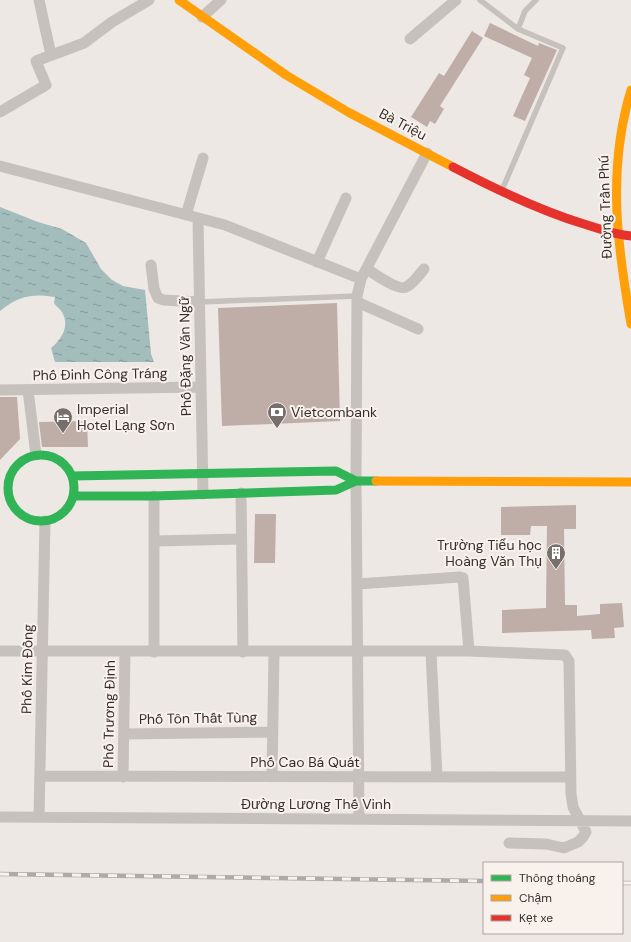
<svg xmlns="http://www.w3.org/2000/svg" width="631" height="942" font-family="'DM Sans',sans-serif">
	<style>
		.water { fill: url(#water-ripples) }
		.building { fill: #bfada8 }
		.lines { fill: none; stroke-linecap: round; stroke-linejoin: round }
		.lane { stroke: #c6c1bd; stroke-width: 5.5 }
		.street { stroke: #c6c1bd; stroke-width: 11 }
		.fast { stroke: #30b455; stroke-width: 9 }
		.slow { stroke: #ff9f0a; stroke-width: 9 }
		.jam { stroke: #e5322d; stroke-width: 9 }
		.rail-casing { stroke: #aeaaa7; stroke-width: 4.5 }
		.rail { stroke: #f9f2ec; stroke-width: 3; stroke-dasharray: 9; stroke-linecap: butt }
		.labels { text-anchor: middle; stroke-width: 4; stroke-linejoin: round; paint-order: stroke }
		.street-label { font-size: 14px; fill: #372e2b; stroke: #f9f2ec }
		.poi-label { font-size: 14px; fill: #372e2b; stroke: #f9f2ec; text-anchor: start }
	</style>
	<defs>
		<pattern id="water-ripples" width="26" height="14" patternUnits="userSpaceOnUse"><rect width="26" height="14" fill="#a2bdbb"/><path d="M2 4q2-2 4 0t4 0M15 11q2-2 4 0t4 0" fill="none" stroke="#859a98"/></pattern>
	</defs>
	<rect width="100%" height="100%" fill="#ede8e4"/>
	<path class="water" d="M 0,207 L 38,222 L 62,229 L 86,243 L 101,269 L 112,280 L 123,286 L 145,290 L 151,354 L 154,362 L 55,362 L 51,348 C 62,339 70,326 62,312 C 60,308 56,307 54,303 L 55,297 C 32,293 18,296 0,311 Z"/>
	<path class="building" d="M 490,23 L 538,46 L 539,43 L 557,50 L 525,121 L 513,116 L 530,78 L 524,75 L 532,58 L 484,36 Z
		M 472,31 L 483,38 L 440,106 L 444,109 L 435,124 L 430,121 L 427,127 L 411,117 L 439,73 L 444,76 Z
		M 337,303 L 340,421 L 222,426 L 218,308 Z
		M 0,397 L 17,397 L 20,439 L 0,460 Z
		M 87,421 L 88,447 L 42,447 L 39,422 Z
		M 576,505 L 576,529 L 564,529 L 565,605 L 577,605 L 577,616 L 600,614 L 600,604 L 622,603 L 624,627 L 614,628 L 615,638 L 592,639 L 591,630 L 502,633 L 502,610 L 546,608 L 547,526 L 531,526 L 530,535 L 501,535 L 501,507 Z
		M 255,514 L 276,514 L 275,563 L 254,563 Z"/>
	<g class="lines">
		<path class="lane" d="M 480,0 L 518,29
			M 502,190 L 563,48 L 518,29 L 525,11 L 536,0
			M 199,302 L 357,296"/>
		<path class="street" d="M 39,0 L 51,55
			M 202,17 L 221,0
			M 410,39 L 456,0
			M 0,112 L 46,85 L 36,61 L 84,43 L 112,22 L 149,0
			M 0,166 L 225,225 L 361,279
			M 186,215 L 203,158
			M 198,218 L 203,494
			M 317,262 L 346,198
			M 151,265 L 154,289 L 158,298 L 164,300 L 199,302
			M 367,269 C 375,274 398,291 406,287 C 413,284 419,275 424,269
			M 357,302 L 418,329
			M 0,390 L 201,387
			M 28,390 L 36,455
			M 241,493 L 243,652
			M 154,496 L 154,652
			M 155,541 L 241,539
			M 357,584 L 460,577 L 463,578 L 469,651
			M 0,651 L 469,651 L 565,655 L 569,661 L 571,794 L 573,807 L 586,832 L 583,837 L 578,842 L 564,848 L 546,844 L 509,843
			M 431,652 L 437,777
			M 124,734 L 272,732
			M 40,776 L 570,777
			M 123,777 L 125,652
			M 272,777 L 274,652
			M 0,817 L 631,821
			M 39,817 L 45,521
			M 359,819 L 356,481 L 357,296 L 361,279 L 427,153"/>
		<path class="fast" d="M8 488a33 33 0 1 1 66 0a33 33 0 1 1-66 0Z
			M 72,476 L 336,471 L 356,481
			M 73,496 L 154,496 L 336,490 L 356,481 L 376,481"/>
		<path class="slow" d="M 179,0 L 286,75 L 348,112 L 453,167
			M 631,90 C 607,169 617,244 631,324
			M 376,481 L 631,482"/>
		<path class="jam" d="M 453,167 C 495,189 538,210 584,224 C 600,229 615,235 631,236"/>
		<defs>
			<path id="rail" d="M 0,874 L 484,881
				M 622,883 L 631,883"/>
		</defs>
		<use href="#rail" class="rail-casing"/>
		<use href="#rail" class="rail"/>
	</g>
	<defs>
		<symbol id="bank-pin" viewBox="-11 -11 22 30"><path d="M0 17L-7.5 6A9.5 9.5 0 1 1 7.5 6Z" fill="#776f6c" stroke="#f9f2ec"/><path d="M-6-4H6V4H-6ZM0-2.3a2.3 2.3 0 1 0 0 4.6a2.3 2.3 0 1 0 0-4.6Z" fill="#fff"/></symbol>
		<symbol id="hotel-pin" viewBox="-11 -11 22 30"><path d="M0 17L-7.5 6A9.5 9.5 0 1 1 7.5 6Z" fill="#776f6c" stroke="#f9f2ec"/><path d="M-6-4.5h1.5V1H6V5H4.5V3h-9V5H-6ZM-4 0a1.8 1.8 0 1 1 3.6 0ZM.5 0V-2.5h3Q6-2.5 6 0Z" fill="#fff"/></symbol>
		<symbol id="building-pin" viewBox="-11 -11 22 30"><path d="M0 17L-7.5 6A9.5 9.5 0 1 1 7.5 6Z" fill="#776f6c" stroke="#f9f2ec"/><path d="M-4-6H4V6H1V3H-1V6H-4ZM-2.5-4.3h1.7v1.8h-1.7ZM.8-4.3h1.7v1.8H.8ZM-2.5-1h1.7V.8h-1.7ZM.8-1h1.7V.8H.8Z" fill="#fff"/></symbol>
	</defs>
	<g fill-rule="evenodd">
		<use href="#bank-pin" x="266" y="401" width="22" height="30"/>
		<use href="#hotel-pin" x="52" y="406" width="22" height="30"/>
		<use href="#building-pin" x="545" y="542" width="22" height="30"/>
	</g>
	<g class="labels">
		<g class="street-label">
			<text transform="translate(403 124) rotate(28)" y="5">Bà Triệu</text>
			<text transform="translate(605 207) rotate(-92)" y="5">Đường Trần Phú</text>
			<text transform="translate(185 356) rotate(-91)" y="5">Phố Đặng Văn Ngữ</text>
			<text transform="translate(100 374) rotate(-1)" y="5">Phố Đinh Công Tráng</text>
			<text transform="translate(27 669) rotate(-89)" y="5">Phố Kim Đồng</text>
			<text transform="translate(109 714) rotate(-89)" y="5">Phố Trương Định</text>
			<text transform="translate(198 718) rotate(-1)" y="5">Phố Tôn Thất Tùng</text>
			<text x="305" y="767">Phố Cao Bá Quát</text>
			<text x="316" y="809">Đường Lương Thế Vinh</text>
		</g>
		<g class="poi-label">
			<text x="77" y="414">Imperial<tspan x="77" dy="16">Hotel Lạng Sơn</tspan></text>
			<text x="291" y="417">Vietcombank</text>
			<text x="542" y="550" text-anchor="end">Trường Tiểu học<tspan x="542" dy="16">Hoàng Văn Thụ</tspan></text>
		</g>
	</g>
	<rect x="483" y="862" width="140" height="72" fill="#f9f2ec" stroke="#aba49f"/>
	<rect x="491" y="875" width="20" height="6" fill="#30b455" stroke="#aba49f"/>
	<text x="519" y="882" font-size="12" fill="#372e2b">Thông thoáng</text>
	<rect x="491" y="895" width="20" height="6" fill="#ff9f0a" stroke="#aba49f"/>
	<text x="519" y="902" font-size="12" fill="#372e2b">Chậm</text>
	<rect x="491" y="915" width="20" height="6" fill="#e5322d" stroke="#aba49f"/>
	<text x="519" y="922" font-size="12" fill="#372e2b">Kẹt xe</text>
</svg>
